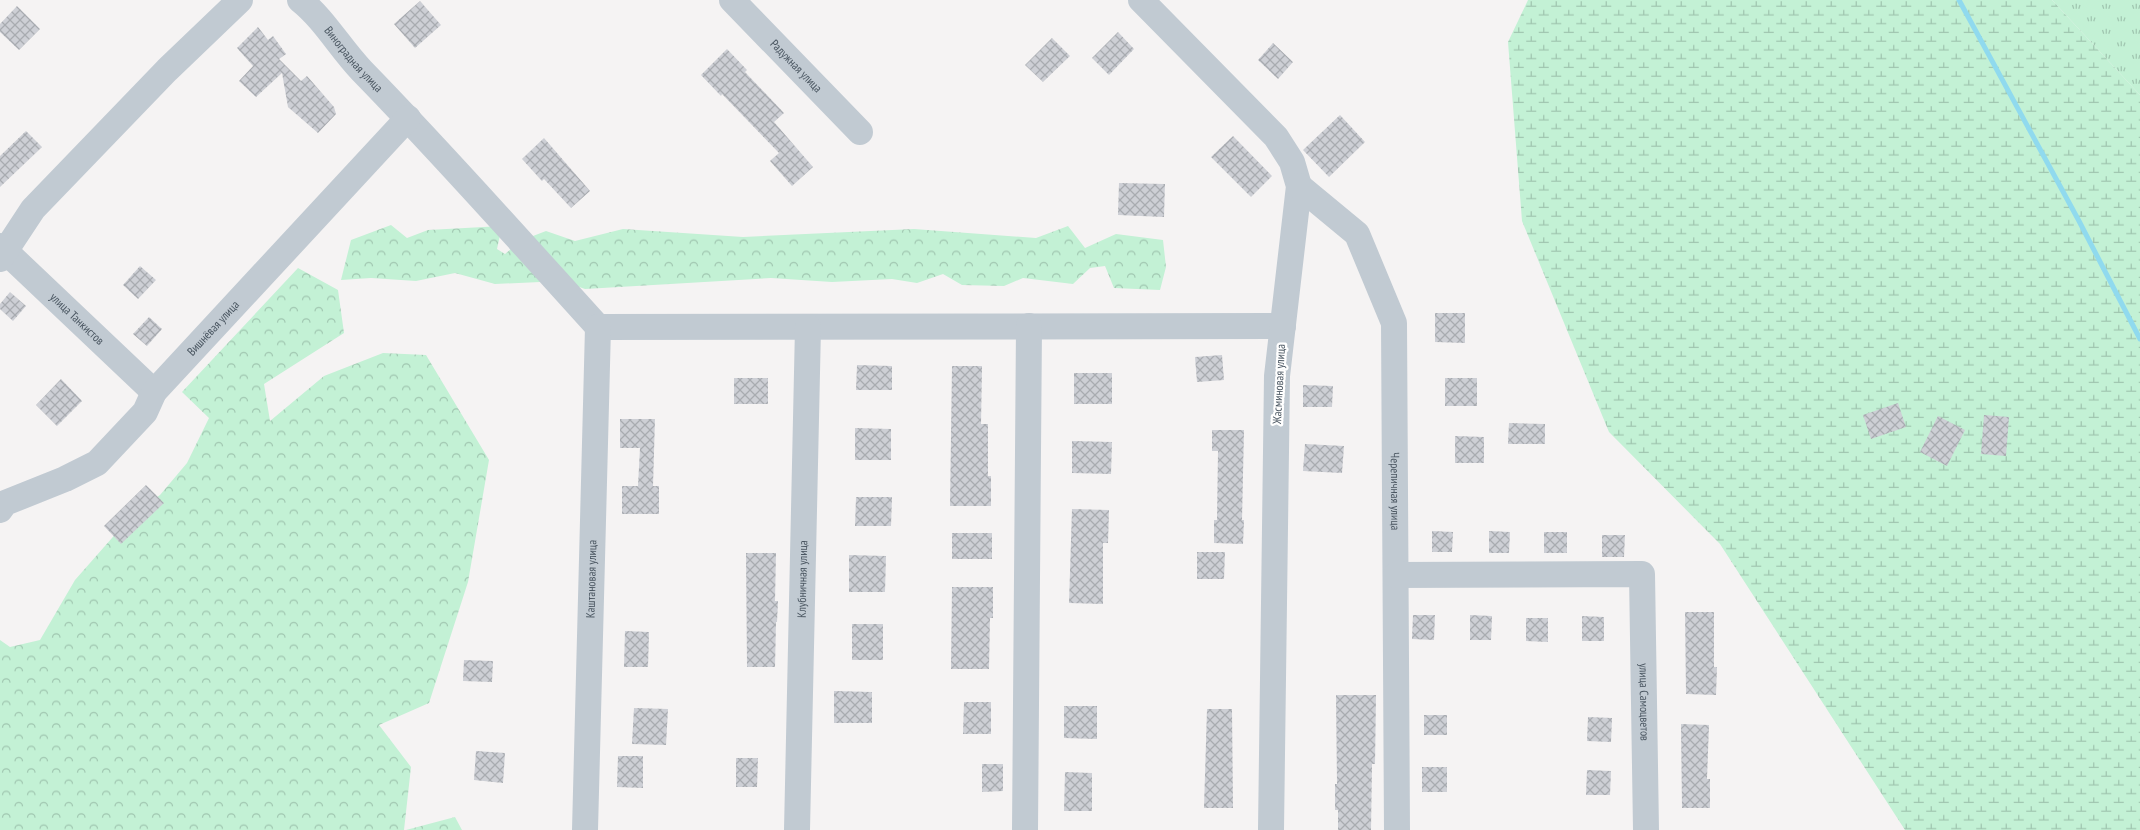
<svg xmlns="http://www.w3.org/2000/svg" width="2140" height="830" font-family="'PT Sans Narrow',sans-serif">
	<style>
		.grass { fill: url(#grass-tufts) }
		.forest { fill: url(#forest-crowns) }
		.wetland { fill: url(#wetland-marsh) }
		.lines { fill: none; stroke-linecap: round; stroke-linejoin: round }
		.stream { stroke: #90daee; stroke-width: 5 }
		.building { fill: url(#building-cross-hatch) }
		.minor { stroke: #c1cad2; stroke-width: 26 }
		.labels { text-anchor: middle; stroke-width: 4.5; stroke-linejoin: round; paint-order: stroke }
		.street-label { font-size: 12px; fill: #4a5661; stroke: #fff }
	</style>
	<defs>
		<pattern id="grass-tufts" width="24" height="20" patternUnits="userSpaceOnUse" patternTransform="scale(1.25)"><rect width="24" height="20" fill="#c3f1d5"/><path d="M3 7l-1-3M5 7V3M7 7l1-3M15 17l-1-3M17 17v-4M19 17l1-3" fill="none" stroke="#a0c6b0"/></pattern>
		<pattern id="forest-crowns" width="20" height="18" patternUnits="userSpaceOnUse" patternTransform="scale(1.25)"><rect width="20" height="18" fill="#c3f1d5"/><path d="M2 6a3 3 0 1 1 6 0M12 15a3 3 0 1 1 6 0" fill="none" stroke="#a0c6b0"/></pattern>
		<pattern id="wetland-marsh" width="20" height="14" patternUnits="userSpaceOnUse" patternTransform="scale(1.25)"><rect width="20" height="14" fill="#c3f1d5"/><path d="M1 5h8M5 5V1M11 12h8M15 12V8" fill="none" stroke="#a0c6b0"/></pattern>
		<pattern id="building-cross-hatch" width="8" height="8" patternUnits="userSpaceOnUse" patternTransform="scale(1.25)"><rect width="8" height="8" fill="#cdcfd5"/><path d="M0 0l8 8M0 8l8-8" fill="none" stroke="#a8abb0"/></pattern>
	</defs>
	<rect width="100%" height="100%" fill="#f5f3f3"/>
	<path class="grass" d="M 2052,0 L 2140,0 L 2140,95 Z"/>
	<path class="forest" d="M 391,225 L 407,238 L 428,230 L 502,226 L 497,249 L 505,254 L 520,241 L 546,231 L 575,241 L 623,229 L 743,237 L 914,229 L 1036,238 L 1068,226 L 1085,248 L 1116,234 L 1163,240 L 1166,267 L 1160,290 L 1114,288 L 1105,266 L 1090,268 L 1073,284 L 1023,278 L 1004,286 L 962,285 L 943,274 L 917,283 L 892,279 L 832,282 L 771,278 L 585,289 L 562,281 L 495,284 L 455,273 L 416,281 L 371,278 L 341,280 L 351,240 Z
		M 298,268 L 338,290 L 344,333 L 264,384 L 270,421 L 324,376 L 383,353 L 426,355 L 489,460 L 468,582 L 429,703 L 379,725 L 411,767 L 404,830 L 0,830 L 0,640 L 10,647 L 40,640 L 75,580 L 134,513 L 160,495 L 187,463 L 209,418 L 182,392 Z
		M 455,817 L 462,830 L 406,830 Z"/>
	<path class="wetland" d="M 1528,0 L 2052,0 L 2140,95 L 2140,830 L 1905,830 L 1720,544 L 1609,432 L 1522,221 L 1508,42 Z"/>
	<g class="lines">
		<path class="stream" d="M 1959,0 L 2079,221 L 2140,339"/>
	</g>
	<path class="building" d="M 420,1 L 441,25 L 415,48 L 394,24 Z
		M 17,6 L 40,29 L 19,50 L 0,32 L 0,24 Z
		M 258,27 L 268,40 L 273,36 L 286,54 L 279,59 L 301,81 L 307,76 L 334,107 L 336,114 L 318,133 L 288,107 L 282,73 L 256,97 L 239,81 L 253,66 L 237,48 Z
		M 1118,32 L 1134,49 L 1109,75 L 1092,58 Z
		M 1052,38 L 1070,56 L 1043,82 L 1025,65 Z
		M 1273,43 L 1293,62 L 1278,79 L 1258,60 Z
		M 727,49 L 747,70 L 745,72 L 784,113 L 774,122 L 813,167 L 792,186 L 770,161 L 779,153 L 722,94 L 721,96 L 701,75 Z
		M 1340,115 L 1365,142 L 1329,177 L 1303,150 Z
		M 26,131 L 42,147 L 0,187 L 0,156 Z
		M 1233,136 L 1272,176 L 1251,197 L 1211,157 Z
		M 544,138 L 590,191 L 571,208 L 544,179 L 542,181 L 522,159 Z
		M 1119,183 L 1165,184 L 1164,217 L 1118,215 Z
		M 140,266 L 156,280 L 138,299 L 123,285 Z
		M 10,292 L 26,306 L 13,321 L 0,309 L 0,304 Z
		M 1435,313 L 1465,313 L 1465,343 L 1435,342 Z
		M 149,317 L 162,329 L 147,346 L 133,334 Z
		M 1222,355 L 1224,380 L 1197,382 L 1195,357 Z
		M 857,365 L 892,366 L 892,390 L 856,390 Z
		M 952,366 L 982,366 L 981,424 L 988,424 L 988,476 L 991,476 L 991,506 L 950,506 Z
		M 1074,373 L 1112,373 L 1112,404 L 1074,404 Z
		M 734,378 L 768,378 L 768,404 L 734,404 Z
		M 1445,378 L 1477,378 L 1477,406 L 1445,406 Z
		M 61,379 L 82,401 L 57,426 L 36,405 Z
		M 1303,385 L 1333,386 L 1332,407 L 1303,407 Z
		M 1898,403 L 1906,427 L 1871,439 L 1863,415 Z
		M 1984,415 L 2009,417 L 2006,456 L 1981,454 Z
		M 1938,416 L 1965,430 L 1947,466 L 1920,452 Z
		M 620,419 L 655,419 L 653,486 L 659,486 L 659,514 L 622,514 L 622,486 L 638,486 L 640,448 L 620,448 Z
		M 1509,423 L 1545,424 L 1545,444 L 1508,444 Z
		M 855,428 L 891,429 L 891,460 L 855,460 Z
		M 1212,430 L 1244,430 L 1242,520 L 1244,520 L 1243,544 L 1214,543 L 1214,520 L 1217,520 L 1218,451 L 1212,451 Z
		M 1455,436 L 1484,437 L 1484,463 L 1455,463 Z
		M 1072,441 L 1112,442 L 1111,474 L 1072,473 Z
		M 1305,444 L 1344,446 L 1342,473 L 1303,471 Z
		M 146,485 L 164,503 L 121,544 L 104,526 Z
		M 856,497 L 892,497 L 891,526 L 855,526 Z
		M 1072,509 L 1109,510 L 1108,543 L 1103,543 L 1103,604 L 1069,603 Z
		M 1432,531 L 1453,532 L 1452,552 L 1432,552 Z
		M 1489,531 L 1510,532 L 1509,553 L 1489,553 Z
		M 1544,532 L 1567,532 L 1567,553 L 1544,553 Z
		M 952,533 L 992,533 L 992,559 L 952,559 Z
		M 1602,535 L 1625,535 L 1624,557 L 1602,557 Z
		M 1197,552 L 1225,552 L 1224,579 L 1197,579 Z
		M 746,553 L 776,553 L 775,601 L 778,601 L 777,622 L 776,622 L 775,667 L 747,667 Z
		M 849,555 L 886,556 L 885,592 L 849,592 Z
		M 952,587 L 993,587 L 993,618 L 990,618 L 989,669 L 951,669 Z
		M 1685,612 L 1714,612 L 1714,667 L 1717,667 L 1716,695 L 1686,694 Z
		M 1413,615 L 1435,615 L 1434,640 L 1412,639 Z
		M 1470,615 L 1492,616 L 1491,640 L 1470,640 Z
		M 1582,616 L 1604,617 L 1604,641 L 1582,641 Z
		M 1526,618 L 1548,618 L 1548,642 L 1526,641 Z
		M 852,624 L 883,624 L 883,660 L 852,660 Z
		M 625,631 L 649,632 L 648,667 L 624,667 Z
		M 464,660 L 493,661 L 492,682 L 463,681 Z
		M 834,691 L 872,692 L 872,723 L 834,723 Z
		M 1336,695 L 1376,695 L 1375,764 L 1372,764 L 1371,830 L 1338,830 L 1338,810 L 1335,810 L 1335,784 L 1337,784 Z
		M 964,702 L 991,702 L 991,734 L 963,734 Z
		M 1064,706 L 1097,706 L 1097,739 L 1064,738 Z
		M 634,708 L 668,709 L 666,745 L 632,744 Z
		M 1207,709 L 1232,709 L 1233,808 L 1204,808 Z
		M 1424,715 L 1447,715 L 1447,735 L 1424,735 Z
		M 1588,717 L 1612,718 L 1611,742 L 1587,741 Z
		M 1681,724 L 1709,725 L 1707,779 L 1710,779 L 1710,808 L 1682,808 Z
		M 476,751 L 505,753 L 503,783 L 474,780 Z
		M 618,756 L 643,756 L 643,788 L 617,787 Z
		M 736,758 L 758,758 L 757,787 L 736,787 Z
		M 982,764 L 1003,764 L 1003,791 L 982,792 Z
		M 1422,767 L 1447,767 L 1447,792 L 1422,792 Z
		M 1587,770 L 1611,771 L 1610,795 L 1586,795 Z
		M 1065,772 L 1092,773 L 1092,811 L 1064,811 Z"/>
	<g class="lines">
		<g class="minor">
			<path id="s1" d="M 300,0 C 324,19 340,48 362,71 C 443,154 520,241 598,327 L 1283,326"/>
			<path id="s2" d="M 732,0 L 860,132"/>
			<path d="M 1141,0 L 1276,137 L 1292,162 L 1299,186 L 1277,376 L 1271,830"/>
			<path id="s3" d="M 1299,186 L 1357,234 L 1394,323 L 1397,830"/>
			<path id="s4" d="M 0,246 L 154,392"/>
			<path d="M 0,259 L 33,209 L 167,70 L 240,0"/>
			<path id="s5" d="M 0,510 L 5,503 L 65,479 L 97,463 L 145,412 L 154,392 L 408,118"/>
			<path id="s6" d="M 1396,575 L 1642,574 L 1646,830"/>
			<path id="s7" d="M 585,830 L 598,327"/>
			<path id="s8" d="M 797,830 L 808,327"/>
			<path d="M 1025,830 L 1029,326"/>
		</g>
	</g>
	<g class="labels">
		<g class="street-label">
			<text dy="4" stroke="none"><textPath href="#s1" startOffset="80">Виноградная улица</textPath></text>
			<text dy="4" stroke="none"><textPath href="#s2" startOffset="92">Радужная улица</textPath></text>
			<text dy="4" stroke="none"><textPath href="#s4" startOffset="106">улица Танкистов</textPath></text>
			<text dy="4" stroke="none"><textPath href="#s5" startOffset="288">Вишнёвая улица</textPath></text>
			<text transform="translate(1279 384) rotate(-87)" y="4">Жасминовая улица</text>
			<text dy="4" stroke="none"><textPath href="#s3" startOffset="340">Черепичная улица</textPath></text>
			<text dy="4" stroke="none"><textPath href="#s7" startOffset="251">Каштановая улица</textPath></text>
			<text dy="4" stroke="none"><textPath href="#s8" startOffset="251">Клубничная улица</textPath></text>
			<text dy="4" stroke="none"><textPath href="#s6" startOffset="374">улица Самоцветов</textPath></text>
		</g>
	</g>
</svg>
